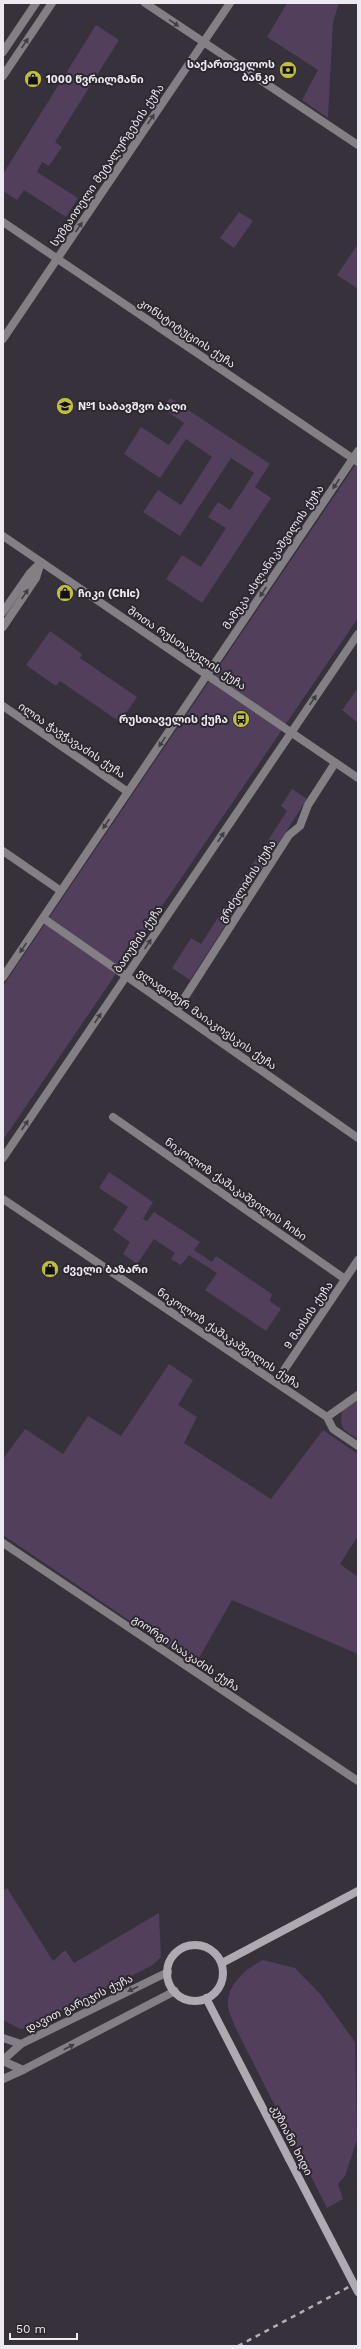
<svg xmlns="http://www.w3.org/2000/svg" width="361" height="2349" font-family="'Work Sans','Noto Sans Georgian',sans-serif">
	<style>
		.green { fill: #513f5c }
		.lines { fill: none; stroke-linecap: round; stroke-linejoin: round }
		.minor { stroke: #837f85; stroke-width: 8 }
		.tertiary { stroke: #837f85; stroke-width: 8 }
		.secondary { stroke: #afaab2; stroke-width: 8 }
		.rail { stroke: #b3aeb6; stroke-width: 2.5; stroke-dasharray: 5 5; stroke-linecap: butt }
		.secondary-bridge { stroke: #afaab2; stroke-width: 8 }
		.oneway { fill: #423d45 }
		.labels { text-anchor: middle; stroke-width: 4; stroke-linejoin: round; paint-order: stroke }
		.poi-label { font-size: 11px; font-weight: bold; fill: #ede9f0; stroke: #2d2730; text-anchor: start }
		.street-label { font-size: 11px; fill: #ede9f0; stroke: #2d2730 }
	</style>
	<rect width="100%" height="100%" fill="#37313b"/>
	<path class="green" d="M 287,3 L 339,3 L 333,22 L 328,118 L 302,100 L 318,70 L 267,37 Z
		M 96,25 L 119,40 L 55,142 L 62,147 L 49,166 L 42,162 L 37,172 L 78,198 L 66,217 L 24,190 L 17,200 L 3,191 L 3,174 Z
		M 239,212 L 253,221 L 234,248 L 220,238 Z
		M 358,244 L 358,289 L 337,275 Z
		M 170,398 L 270,464 L 255,487 L 271,498 L 202,603 L 166,579 L 182,555 L 201,567 L 226,528 L 208,517 L 218,502 L 230,510 L 254,473 L 231,458 L 180,536 L 143,512 L 158,490 L 181,505 L 212,457 L 186,439 L 160,478 L 124,454 L 141,427 L 169,445 L 184,423 L 162,408 Z
		M 358,461 L 358,618 L 3,1140 L 3,986 Z
		M 50,631 L 82,654 L 80,658 L 137,697 L 120,722 L 60,681 L 56,686 L 26,665 Z
		M 358,688 L 358,723 L 342,710 Z
		M 292,789 L 307,799 L 190,980 L 172,968 L 191,938 L 201,944 L 287,811 L 281,806 Z
		M 109,1172 L 153,1202 L 143,1219 L 147,1221 L 154,1212 L 200,1242 L 194,1250 L 212,1262 L 216,1256 L 272,1294 L 270,1301 L 281,1309 L 266,1331 L 205,1290 L 217,1273 L 189,1255 L 181,1265 L 171,1259 L 175,1253 L 154,1239 L 137,1264 L 123,1254 L 130,1242 L 113,1230 L 128,1207 L 99,1188 Z
		M 169,1364 L 193,1380 L 178,1405 L 197,1417 L 184,1443 L 271,1499 L 323,1430 L 358,1454 L 358,1536 L 340,1564 L 358,1577 L 358,1654 L 232,1600 L 195,1665 L 3,1535 L 3,1459 L 25,1429 L 63,1454 L 88,1416 L 121,1436 Z
		M 358,1400 L 358,1439 C 343,1430 339,1429 342,1410 Z
		M 7,1888 L 53,1961 L 65,1950 L 74,1963 L 159,1913 L 161,1957 L 153,1965 L 27,2028 L 20,2029 L 3,2020 L 3,1891 Z
		M 263,1960 L 295,1968 L 321,1995 L 355,2042 L 357,2140 L 345,2176 L 338,2184 L 343,2199 L 327,2208 L 235,2027 C 233,2021 229,2013 228,2007 C 226,1985 246,1968 263,1960 Z"/>
	<g class="lines">
		<path class="minor" d="M 145,3 L 358,145
			M 3,222 L 358,462
			M 3,339 L 230,3
			M 3,612 L 30,573 L 41,562 L 36,578 L 3,627
			M 3,706 L 128,792
			M 3,851 L 61,891
			M 43,918 L 358,1138
			M 3,977 L 358,451
			M 176,1011 L 289,835 L 300,826 L 308,805 L 335,763
			M 113,1117 L 345,1279
			M 3,1158 L 358,634
			M 3,1199 L 327,1417 L 333,1429 L 358,1446
			M 276,1382 L 358,1260
			M 327,1417 L 358,1395
			M 3,1543 L 358,1781
			M 3,2060 L 21,2044
			M 3,2079 L 23,2070"/>
		<path class="tertiary" d="M 3,52 L 36,3
			M 3,76 L 52,3
			M 3,536 L 358,778
			M 3,2038 L 21,2044 L 168,1972
			M 3,2061 L 23,2070 L 175,1991"/>
		<path class="secondary" d="M167 1973a28 28 0 1 1 56 0a28 28 0 1 1-56 0Z
			M 222,1963 L 358,1891
			M 206,1998 L 289,2159"/>
		<path class="rail" d="M 238,2346 L 358,2282"/>
		<path class="secondary-bridge" d="M 289,2159 L 358,2292"/>
	</g>
	<defs><path id="oneway-solid" d="M-6-.8H1V-3.2L6.5 0L1 3.2V.8H-6Z"/></defs>
	<g class="oneway">
		<use href="#oneway-solid" transform="translate(174 23) rotate(34)"/>
		<use href="#oneway-solid" transform="translate(25 43) rotate(-56)"/>
		<use href="#oneway-solid" transform="translate(151 119) rotate(-56)"/>
		<use href="#oneway-solid" transform="translate(79 227) rotate(-56)"/>
		<use href="#oneway-solid" transform="translate(336 484) rotate(124)"/>
		<use href="#oneway-solid" transform="translate(263 592) rotate(124)"/>
		<use href="#oneway-solid" transform="translate(25 594) rotate(-56)"/>
		<use href="#oneway-solid" transform="translate(313 700) rotate(-56)"/>
		<use href="#oneway-solid" transform="translate(162 742) rotate(124)"/>
		<use href="#oneway-solid" transform="translate(106 824) rotate(124)"/>
		<use href="#oneway-solid" transform="translate(221 837) rotate(-56)"/>
		<use href="#oneway-solid" transform="translate(148 944) rotate(-56)"/>
		<use href="#oneway-solid" transform="translate(23 948) rotate(124)"/>
		<use href="#oneway-solid" transform="translate(98 1018) rotate(-56)"/>
		<use href="#oneway-solid" transform="translate(25 1125) rotate(-56)"/>
		<use href="#oneway-solid" transform="translate(133 1989) rotate(154)"/>
		<use href="#oneway-solid" transform="translate(69 2047) rotate(-27)"/>
	</g>
	<defs>
		<symbol id="bank-disc" viewBox="-11 -11 22 22"><circle r="9.5" fill="#bfbe42" stroke="#2d2730"/><path d="M-6-4H6V4H-6ZM0-2.3a2.3 2.3 0 1 0 0 4.6a2.3 2.3 0 1 0 0-4.6Z" fill="#111"/></symbol>
		<symbol id="shop-disc" viewBox="-11 -11 22 22"><circle r="9.5" fill="#bfbe42" stroke="#2d2730"/><path d="M-5-2.5h2.3a2.7 3.5 0 0 1 5.4 0H5L5.5 6h-11ZM-1.5-2.5h3a1.5 2.3 0 0 0-3 0Z" fill="#111"/></symbol>
		<symbol id="school-disc" viewBox="-11 -11 22 22"><circle r="9.5" fill="#bfbe42" stroke="#2d2730"/><path d="M0-5L7-2L0 1L-7-2ZM-4 1L0 2.5L4 1V4Q0 6-4 4Z" fill="#111"/></symbol>
		<symbol id="bus-disc" viewBox="-11 -11 22 22"><circle r="9.5" fill="#bfbe42" stroke="#2d2730"/><path d="M-5-6H5V4H4V6H2V4H-2V6H-4V4H-5ZM-3.5-4V0h7V-4ZM-3.5 1.2v1.5H-2V1.2ZM2 1.2v1.5H3.5V1.2Z" fill="#111"/></symbol>
	</defs>
	<g fill-rule="evenodd">
		<use href="#bank-disc" x="278" y="60" width="20" height="20"/>
		<use href="#shop-disc" x="23" y="69" width="20" height="20"/>
		<use href="#school-disc" x="55" y="396" width="20" height="20"/>
		<use href="#shop-disc" x="55" y="583" width="20" height="20"/>
		<use href="#bus-disc" x="231" y="709" width="20" height="20"/>
		<use href="#shop-disc" x="40" y="1259" width="20" height="20"/>
	</g>
	<g class="labels">
		<g class="poi-label">
			<text x="275" y="68" text-anchor="end">საქართველოს<tspan x="275" dy="13">ბანკი</tspan></text>
			<text x="46" y="83">1000 წვრილმანი</text>
			<text x="78" y="410">№1 საბავშვო ბაღი</text>
			<text x="78" y="597">ჩიკი (Chic)</text>
			<text x="228" y="723" text-anchor="end">რუსთაველის ქუჩა</text>
			<text x="63" y="1273">ძველი ბაზარი</text>
		</g>
		<g class="street-label">
			<text transform="translate(107 165) rotate(-56)" y="4">სუმგაითელი მეტალურგების ქუჩა</text>
			<text transform="translate(187 333) rotate(34)" y="4">კონსტიტუციის ქუჩა</text>
			<text transform="translate(273 557) rotate(-56)" y="4">მამუკა ასლანიკაშვილის ქუჩა</text>
			<text transform="translate(187 648) rotate(34)" y="4">შოთა რუსთაველის ქუჩა</text>
			<text transform="translate(72 740) rotate(34)" y="4">ილია ჭავჭავაძის ქუჩა</text>
			<text transform="translate(247 881) rotate(-57)" y="4">გრძელიძის ქუჩა</text>
			<text transform="translate(138 939) rotate(-56)" y="4">ბათუმის ქუჩა</text>
			<text transform="translate(207 1019) rotate(35)" y="4">ვლადიმერ მაიაკოვსკის ქუჩა</text>
			<text transform="translate(236 1189) rotate(35)" y="4">ნიკოლოზ ქაშაკაშვილის ჩიხი</text>
			<text transform="translate(308 1315) rotate(-56)" y="4">9 მაისის ქუჩა</text>
			<text transform="translate(229 1338) rotate(34)" y="4">ნიკოლოზ ქაშაკაშვილის ქუჩა</text>
			<text transform="translate(186 1653) rotate(34)" y="4">გიორგი სააკაძის ქუჩა</text>
			<text transform="translate(79 2003) rotate(-26)" y="4">დავით გარეჯის ქუჩა</text>
			<text transform="translate(292 2140) rotate(63)" y="4">კუზიანი ხიდი</text>
		</g>
	</g>
	<rect width="361" height="2349" fill="none" stroke="#ede9f0" stroke-width="8"/>
	<path d="M10 2333v6h67v-6" fill="none" stroke="#ede9f0" stroke-width="2"/>
	<text x="16" y="2333" font-size="12" fill="#ede9f0" stroke="#2d2730" stroke-width="3" paint-order="stroke">50 m</text>
</svg>
